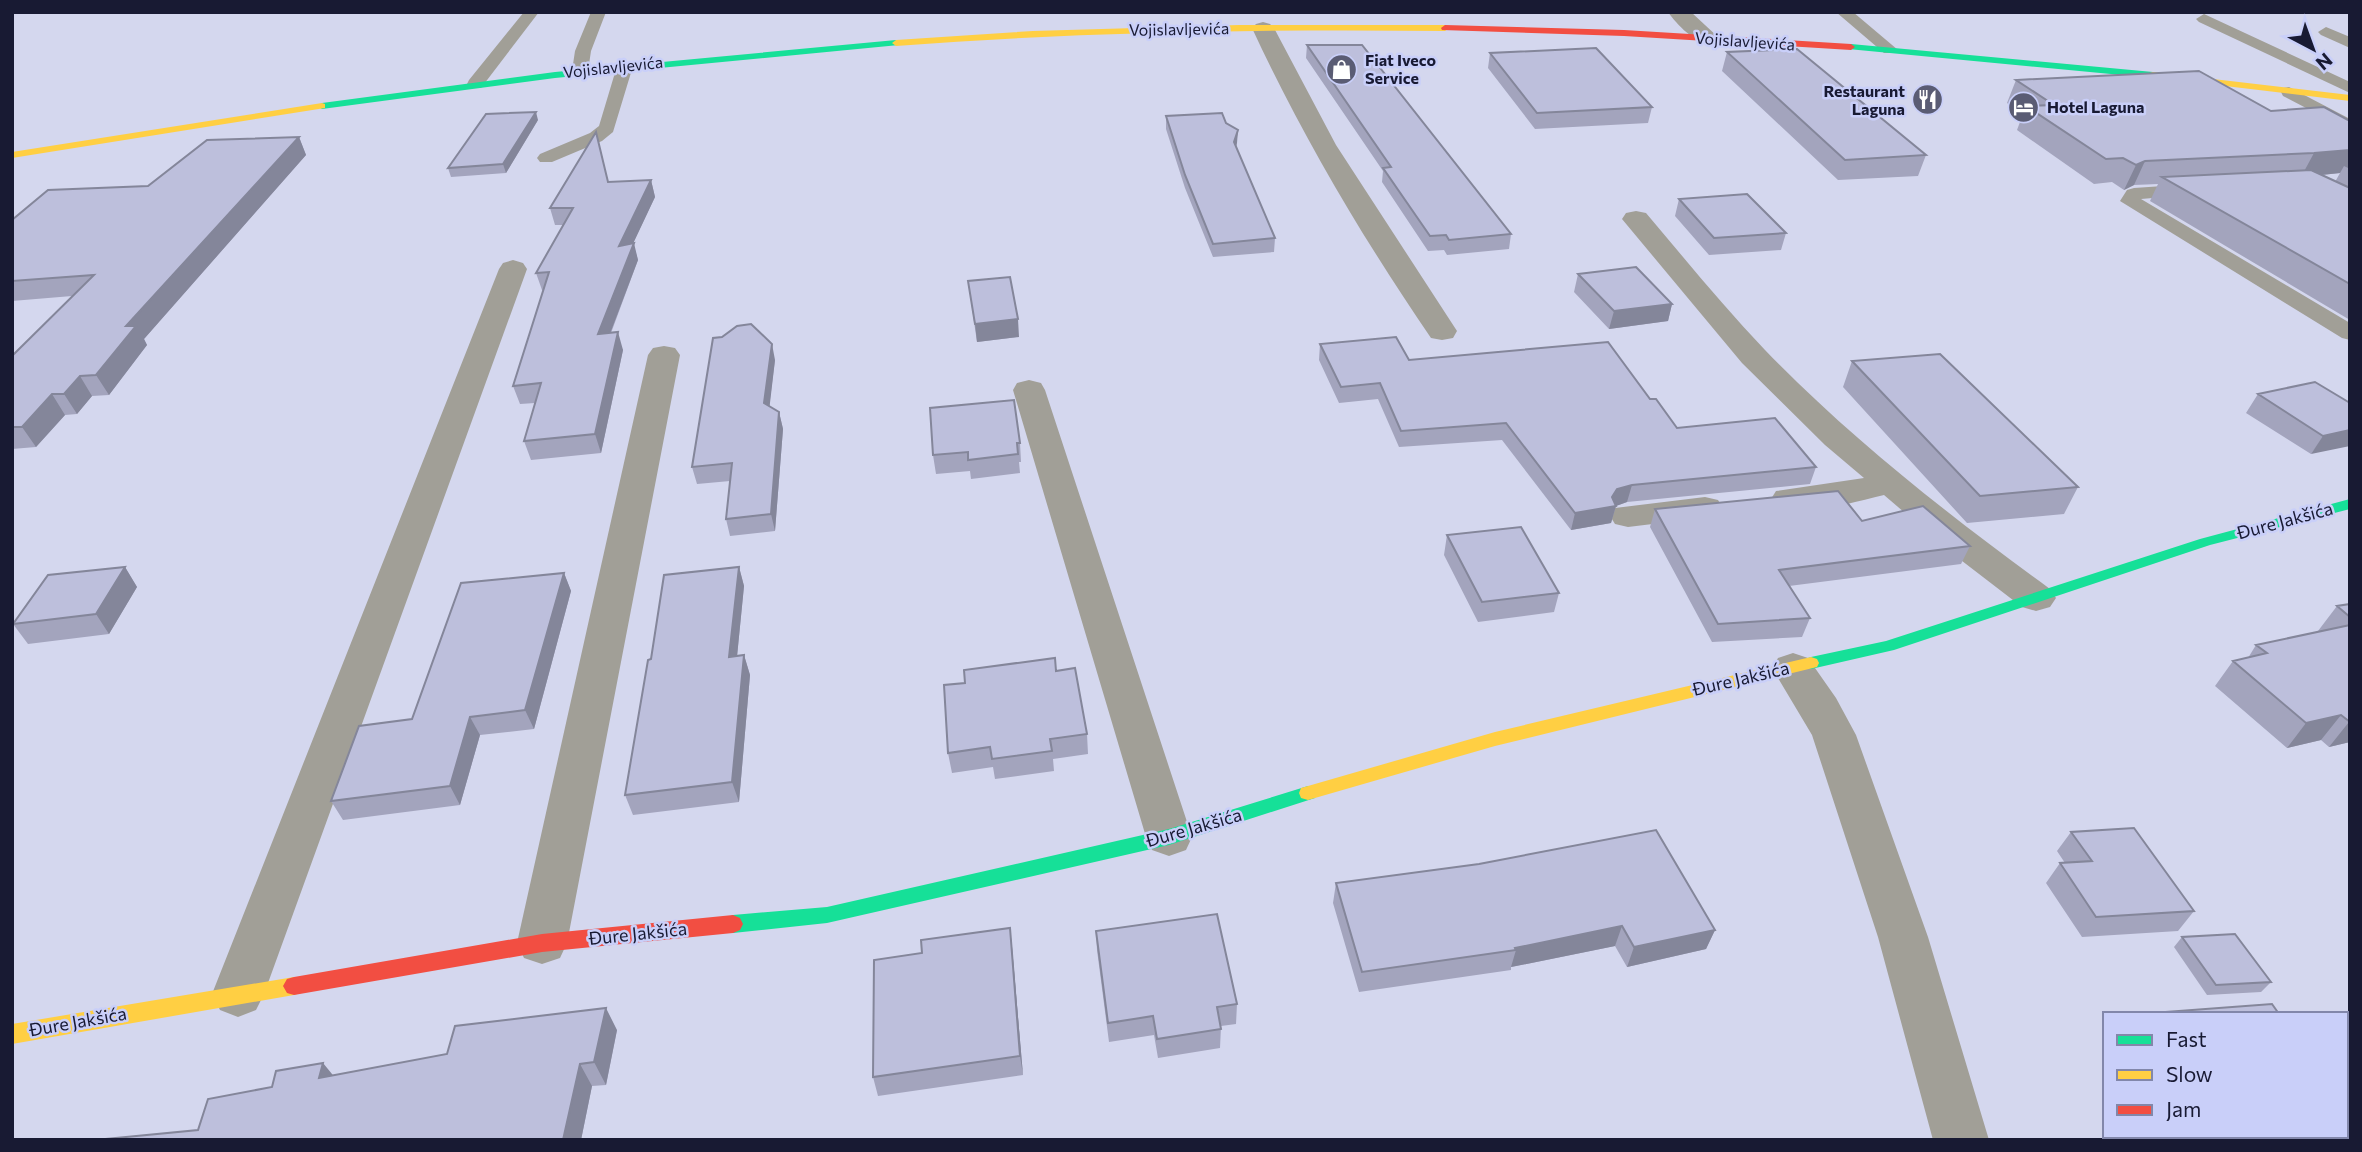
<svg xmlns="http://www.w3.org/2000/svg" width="2362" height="1152" font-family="Commissioner,sans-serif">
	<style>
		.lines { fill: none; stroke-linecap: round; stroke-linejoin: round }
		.lane { fill: #a19f97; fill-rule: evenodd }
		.street { fill: #a19f97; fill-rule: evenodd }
		.fast { fill: #16e098; fill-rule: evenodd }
		.slow { fill: #ffcf43; fill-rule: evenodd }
		.jam { fill: #f24e42; fill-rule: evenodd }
		.wall { fill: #a3a4bd; fill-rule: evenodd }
		.shaded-wall { fill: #84869a }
		.building { fill: #bdbfdc; stroke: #84869a; stroke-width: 2 }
		.labels { text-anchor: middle; stroke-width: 5; stroke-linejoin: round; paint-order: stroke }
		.far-street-label { font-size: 16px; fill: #181a33; stroke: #c9cff9 }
		.far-poi-label { font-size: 16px; font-weight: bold; fill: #181a33; stroke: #c9cff9; text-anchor: start }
		.street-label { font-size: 18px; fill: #181a33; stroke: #c9cff9 }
	</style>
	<rect width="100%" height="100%" fill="#d4d7ee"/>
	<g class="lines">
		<path class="lane" d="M 524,12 L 539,12 L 481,88 L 469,88 L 467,84 L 469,80 Z
			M 591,12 L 606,12 L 591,51 L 588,71 L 580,76 L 572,71 L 575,51 Z
			M 1836,12 L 1853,12 L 1898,50 L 1896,53 L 1884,53 Z
			M 2204,14 L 2350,82 L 2350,93 L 2199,22 L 2196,19 Z
			M 2326,27 L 2350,37 L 2350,48 L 2321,35 L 2318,32 Z
			M 625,61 L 633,66 L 613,132 L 602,141 L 552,162 L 540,162 L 537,158 L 540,154 L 590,133 L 599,126 L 617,66 Z
			M 2289,87 L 2350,119 L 2350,131 L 2283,96 L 2281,92 L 2283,88 Z
			M 2193,184 L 2200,186 L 2203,190 L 2200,194 L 2141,199 L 2350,323 L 2350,340 L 2342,338 L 2120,201 L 2127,190 L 2134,188 Z"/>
		<path class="street" d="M 1668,12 L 1691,12 L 1719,38 L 1716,43 C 1698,47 1678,26 1668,12 Z
			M 1263,22 L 1270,24 L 1274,28 L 1336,145 L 1457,331 L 1453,338 L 1442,340 L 1431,338 C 1364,240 1302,136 1252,28 L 1256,24 Z
			M 1636,211 L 1646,213 C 1685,259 1723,306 1765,350 C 1851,439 1950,516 2050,589 L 2056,598 L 2050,607 L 2036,611 L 2022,607 L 1953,554 L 1884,495 C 1850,503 1810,516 1776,507 L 1771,499 L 1776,491 L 1864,478 L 1825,445 L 1742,363 L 1622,219 L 1626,213 Z
			M 513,260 L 523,263 L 527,269 L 264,994 L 256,1010 L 238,1017 L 220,1010 L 212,994 L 499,269 L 503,263 Z
			M 664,346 L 675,348 L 680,355 L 567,943 L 560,958 L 542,964 L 524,958 L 517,943 L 648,355 L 653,348 Z
			M 1029,380 L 1041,383 L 1045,390 L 1192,837 L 1186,850 L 1169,856 L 1152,850 L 1146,837 L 1013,390 L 1017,383 Z
			M 1705,497 L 1718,500 L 1723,508 L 1718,516 L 1628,527 L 1615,524 L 1610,516 L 1615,508 Z
			M 1793,653 L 1808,658 L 1836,698 L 1856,735 L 1928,937 L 1989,1140 L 1933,1140 L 1878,937 L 1812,735 L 1772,668 L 1778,658 Z"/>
		<path class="fast" d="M 896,40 L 900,43 L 899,45 L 555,78 L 322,109 L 317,106 L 322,103 L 555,72 Z
			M 1851,44 L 2153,72 L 2158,75 L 2153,78 L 1848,49 L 1847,47 Z
			M 2350,499 L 2350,509 L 2210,545 L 1894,650 L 1811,669 L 1805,667 L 1803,663 L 1805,659 L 1811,657 L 1886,641 L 2200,539 Z
			M 1308,786 L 1315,788 L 1317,793 L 1315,798 L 1169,845 L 827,923 L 733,933 L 726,930 L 723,924 L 726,918 L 733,915 L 827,907 L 1169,829 Z"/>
		<path class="slow" d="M 1239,25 L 1445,25 L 1449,28 L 1445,31 C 1262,29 1079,32 896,46 L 892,43 L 896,40 L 1033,31 Z
			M 2153,72 L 2350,95 L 2350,101 L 2150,77 L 2150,73 Z
			M 322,103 L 325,104 L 325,108 L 12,158 L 12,152 Z
			M 1811,657 L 1817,659 L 1819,663 L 1817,667 L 1495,746 L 1308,800 L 1301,798 L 1299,793 L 1301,788 L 1308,786 L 1495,732 Z
			M 294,977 L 301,979 L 305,986 L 301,993 L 294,995 L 12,1044 L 12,1024 Z"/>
		<path class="jam" d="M 1445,25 L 1624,30 L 1851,44 L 1855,47 L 1851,50 L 1624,36 L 1442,30 L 1441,28 Z
			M 733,915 L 740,918 L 743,924 L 740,930 L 733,933 L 542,952 L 294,995 L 287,993 L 283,986 L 287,979 L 294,977 L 542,934 Z"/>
	</g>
	<path class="wall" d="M 1307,45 L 1511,234 L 1509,249 L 1447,255 L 1444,250 L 1428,251 L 1382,182 L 1383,171 L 1306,58 Z
		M 1727,52 L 1926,155 L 1918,176 L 1838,180 L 1722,71 Z
		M 1490,53 L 1652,107 L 1648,123 L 1535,129 L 1488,68 Z
		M 2016,80 L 2350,121 L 2350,320 L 2150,201 L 2158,184 L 2134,185 L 2124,190 L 2112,182 L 2094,184 L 2017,130 L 2023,114 L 2007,103 ZM 2340,173 L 2335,182 L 2322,175 Z
		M 1166,116 L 1226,123 L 1238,130 L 1236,147 L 1275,238 L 1274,252 L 1213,257 L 1185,188 L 1166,129 Z
		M 538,120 L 506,173 L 451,177 L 448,168 Z
		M 299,137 L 306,155 L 144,339 L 147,345 L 109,395 L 92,396 L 77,414 L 65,415 L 36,447 L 12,449 L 12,356 L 72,296 L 12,301 L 12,220 L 148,186 Z
		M 651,180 L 655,197 L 633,243 L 638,260 L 611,333 L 623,350 L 601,453 L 531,460 L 524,441 L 535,403 L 520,404 L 513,386 L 544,290 L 542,290 L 536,273 L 563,225 L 555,225 L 550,208 L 609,182 Z
		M 1679,199 L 1786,233 L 1781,250 L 1709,255 L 1675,216 Z
		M 1578,274 L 1672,304 L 1668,321 L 1609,329 L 1574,292 Z
		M 968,281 L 1019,337 L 977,342 Z
		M 1320,344 L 1409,360 L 1650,399 L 1677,428 L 1816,467 L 1810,484 L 1627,502 L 1616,506 L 1611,523 L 1571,530 L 1502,440 L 1399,447 L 1378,399 L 1339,403 L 1319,360 Z
		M 775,360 L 769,407 L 779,412 L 783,429 L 775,531 L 730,536 L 726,519 L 730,481 L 697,484 L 692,467 Z
		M 1852,361 L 2078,487 L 2064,514 L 1967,523 L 1843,387 Z
		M 2258,394 L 2350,403 L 2311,454 L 2246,413 Z
		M 1020,443 L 1021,462 L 1019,462 L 1020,473 L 971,479 L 970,471 L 936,474 L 933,455 Z
		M 1655,509 L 1862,521 L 1970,546 L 1961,564 L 1789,586 L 1810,618 L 1802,637 L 1712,642 L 1650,527 Z
		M 1447,535 L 1559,593 L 1554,612 L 1478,622 L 1444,555 Z
		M 125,567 L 137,587 L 109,634 L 28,644 L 13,624 Z
		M 739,567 L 744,586 L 737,656 L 744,655 L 750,675 L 739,802 L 633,815 L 625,795 L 651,659 Z
		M 564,573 L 571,591 L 534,729 L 480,735 L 460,805 L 343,820 L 331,801 L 412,719 Z
		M 2350,604 L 2350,742 L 2329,747 L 2321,740 L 2287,748 L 2215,686 L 2233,661 L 2248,658 L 2256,645 L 2319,632 L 2318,631 L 2337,606 Z
		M 1056,671 L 1087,734 L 1088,754 L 1053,759 L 1054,771 L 995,779 L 993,767 L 952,773 L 948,753 Z
		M 2071,832 L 2194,911 L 2178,931 L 2082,937 L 2046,883 L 2060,863 L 2065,863 L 2057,851 Z
		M 1336,883 L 1715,930 L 1706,949 L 1627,967 L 1615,946 L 1511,967 L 1511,970 L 1359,992 L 1333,903 Z
		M 1010,928 L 1012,947 L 1023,1075 L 878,1096 L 873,1077 L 922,953 Z
		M 1096,931 L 1237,1004 L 1236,1024 L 1221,1026 L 1220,1048 L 1158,1058 L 1154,1035 L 1109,1042 L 1097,950 Z
		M 2182,937 L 2271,982 L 2261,992 L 2207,995 L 2174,947 Z
		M 617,1030 L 606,1085 L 592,1086 L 581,1140 L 95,1140 L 198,1130 L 333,1075 Z
		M 2346,1104 L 2350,1109 L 2350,1127 L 2346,1130 Z
		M 2164,1136 L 2339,1136 L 2337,1138 L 2317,1140 L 2166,1140 Z"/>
	<path class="shaded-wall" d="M 536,112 L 538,120 L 506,173 L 503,164 Z
		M 1238,130 L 1237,143 L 1234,155 L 1234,142 Z
		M 299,137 L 306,155 L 144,339 L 147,345 L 109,395 L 96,375 L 126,326 Z
		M 2350,150 L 2350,169 L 2344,166 L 2340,173 L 2301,177 L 2314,153 Z
		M 2145,161 L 2134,185 L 2124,190 L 2136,165 Z
		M 651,180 L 655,197 L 624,263 L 619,246 Z
		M 634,243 L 638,260 L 603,352 L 598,334 Z
		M 1672,304 L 1668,321 L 1609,329 L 1614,311 Z
		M 1018,319 L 1019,337 L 977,342 L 975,324 Z
		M 618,332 L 623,350 L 601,453 L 595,434 Z
		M 772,344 L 775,360 L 768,420 L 764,403 Z
		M 80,376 L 92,396 L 77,414 L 64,394 Z
		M 52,394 L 65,415 L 36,447 L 22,427 Z
		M 779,412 L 783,429 L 775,531 L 771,514 Z
		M 2350,430 L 2350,446 L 2311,454 L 2323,436 Z
		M 1632,485 L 1627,502 L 1616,506 L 1611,523 L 1571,530 L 1575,513 L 1612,497 L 1617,489 Z
		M 125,567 L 137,587 L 109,634 L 96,614 Z
		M 739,567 L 744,586 L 735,677 L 729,657 Z
		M 564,573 L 571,591 L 534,729 L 525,710 Z
		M 744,655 L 750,675 L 739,802 L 732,782 Z
		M 2341,715 L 2321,740 L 2287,748 L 2306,723 Z
		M 470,717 L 480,735 L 460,805 L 450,786 Z
		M 2350,722 L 2350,742 L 2329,747 L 2349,722 Z
		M 1622,926 L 1615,946 L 1511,967 L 1516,950 L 1515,948 Z
		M 1010,928 L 1012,947 L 1023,1075 L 1020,1056 Z
		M 1715,930 L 1706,949 L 1627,967 L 1634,947 Z
		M 606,1008 L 617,1030 L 606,1085 L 594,1062 Z
		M 323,1063 L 341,1085 L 319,1078 Z
		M 580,1064 L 592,1086 L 581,1140 L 563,1140 Z"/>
	<path class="building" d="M 1307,45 L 1362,45 L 1511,234 L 1449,240 L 1446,235 L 1430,236 L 1383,168 L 1391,167 Z
		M 1596,48 L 1652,107 L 1537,113 L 1490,53 Z
		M 1797,49 L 1926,155 L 1845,160 L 1727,52 Z
		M 2199,71 L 2271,111 L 2324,107 L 2350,121 L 2350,150 L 2314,153 L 2145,161 L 2136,165 L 2123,158 L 2106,159 L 2026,106 L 2054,105 L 2016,80 Z
		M 536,112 L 503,164 L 448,168 L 486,114 Z
		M 1222,113 L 1226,123 L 1238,130 L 1234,142 L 1275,238 L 1213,244 L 1185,175 L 1166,116 Z
		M 596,132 L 608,182 L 651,180 L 619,246 L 634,243 L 598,334 L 618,332 L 595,434 L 524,441 L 541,383 L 513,386 L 549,272 L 536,273 L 573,208 L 550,208 Z
		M 299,137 L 126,326 L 136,326 L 96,375 L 80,376 L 64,394 L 52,394 L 22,427 L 12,427 L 12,356 L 94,275 L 12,281 L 12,220 L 48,190 L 148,186 L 207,140 Z
		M 2311,170 L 2350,188 L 2350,284 L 2162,177 Z
		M 1747,194 L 1786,233 L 1714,238 L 1679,199 Z
		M 1636,267 L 1672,304 L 1614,311 L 1578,274 Z
		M 1010,277 L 1018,319 L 975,324 L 968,281 Z
		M 751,324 L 772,344 L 764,403 L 779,412 L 771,514 L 726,519 L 732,463 L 692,467 L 713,338 L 722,337 L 737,326 Z
		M 1396,337 L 1409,360 L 1608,342 L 1650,399 L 1656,399 L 1677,428 L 1775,418 L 1816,467 L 1632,485 L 1617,489 L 1612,497 L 1616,506 L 1575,513 L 1506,423 L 1401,431 L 1380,383 L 1341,387 L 1320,344 Z
		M 1940,354 L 2078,487 L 1980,496 L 1852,361 Z
		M 2315,382 L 2350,403 L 2350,430 L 2323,436 L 2258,394 Z
		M 1014,400 L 1020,443 L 1017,443 L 1018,454 L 968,460 L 968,452 L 933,455 L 930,408 Z
		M 1838,491 L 1862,521 L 1923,506 L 1970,546 L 1779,570 L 1810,618 L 1718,624 L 1655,509 Z
		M 1521,527 L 1559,593 L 1482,602 L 1447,535 Z
		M 125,567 L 96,614 L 13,624 L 48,575 Z
		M 739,567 L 729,657 L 744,655 L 732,782 L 625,795 L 648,660 L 651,659 L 664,575 Z
		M 564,573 L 525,710 L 470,717 L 450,786 L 331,801 L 359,726 L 412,719 L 461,583 Z
		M 2350,604 L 2350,617 L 2337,606 Z
		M 2350,625 L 2350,722 L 2341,715 L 2306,723 L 2233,661 L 2267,653 L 2256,645 Z
		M 1055,658 L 1056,671 L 1075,668 L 1087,734 L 1050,739 L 1052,751 L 992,759 L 990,747 L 948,753 L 944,685 L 965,683 L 964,670 Z
		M 2134,828 L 2194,911 L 2096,917 L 2060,863 L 2092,861 L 2071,832 Z
		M 1656,830 L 1715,930 L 1634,947 L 1622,926 L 1515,948 L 1516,950 L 1362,972 L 1336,883 L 1479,864 Z
		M 1217,914 L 1237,1004 L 1217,1007 L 1221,1029 L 1157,1039 L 1153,1016 L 1108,1023 L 1096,931 Z
		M 1010,928 L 1020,1056 L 873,1077 L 874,960 L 922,953 L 921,940 Z
		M 2235,934 L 2271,982 L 2216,985 L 2182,937 Z
		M 2272,1004 L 2279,1014 L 2152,1013 Z
		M 606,1008 L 594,1062 L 580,1064 L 563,1140 L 95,1140 L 198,1130 L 208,1099 L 272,1087 L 276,1071 L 323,1063 L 319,1078 L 447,1054 L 455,1026 Z
		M 2346,1104 L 2350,1109 L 2350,1120 L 2346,1120 Z"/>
	<defs>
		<symbol id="shop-disc" viewBox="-11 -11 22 22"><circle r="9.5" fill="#5a5c74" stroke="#c9cff9"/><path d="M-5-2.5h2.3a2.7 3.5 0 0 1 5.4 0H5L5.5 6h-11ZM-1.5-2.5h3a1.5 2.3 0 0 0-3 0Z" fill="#fff"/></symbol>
		<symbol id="restaurant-disc" viewBox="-11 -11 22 22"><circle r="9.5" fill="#5a5c74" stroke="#c9cff9"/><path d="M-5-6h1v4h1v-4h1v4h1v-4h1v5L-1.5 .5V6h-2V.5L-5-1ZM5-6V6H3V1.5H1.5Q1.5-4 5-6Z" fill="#fff"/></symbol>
		<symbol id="hotel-disc" viewBox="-11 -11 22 22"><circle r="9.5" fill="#5a5c74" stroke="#c9cff9"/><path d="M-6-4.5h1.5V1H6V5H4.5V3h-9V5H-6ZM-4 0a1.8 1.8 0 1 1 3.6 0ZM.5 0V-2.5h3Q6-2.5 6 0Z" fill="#fff"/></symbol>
	</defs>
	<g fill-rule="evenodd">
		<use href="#shop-disc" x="1324" y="52" width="35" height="35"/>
		<use href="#restaurant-disc" x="1910" y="82" width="35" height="35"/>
		<use href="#hotel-disc" x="2006" y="90" width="35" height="35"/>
	</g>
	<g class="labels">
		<g class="far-street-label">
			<text transform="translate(1179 29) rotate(-1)" y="6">Vojislavljevića</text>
			<text transform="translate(1745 41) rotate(4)" y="6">Vojislavljevića</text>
			<text transform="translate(613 67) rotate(-6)" y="6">Vojislavljevića</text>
		</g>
		<g class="far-poi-label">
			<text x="1365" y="66">Fiat Iveco<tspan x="1365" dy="18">Service</tspan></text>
			<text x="1905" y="97" text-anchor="end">Restaurant<tspan x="1905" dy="18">Laguna</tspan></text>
			<text x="2047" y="113">Hotel Laguna</text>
		</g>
		<g class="street-label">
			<text transform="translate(2285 521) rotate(-15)" y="6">Đure Jakšića</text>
			<text transform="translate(1741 679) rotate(-13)" y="6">Đure Jakšića</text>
			<text transform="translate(1194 828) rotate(-16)" y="6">Đure Jakšića</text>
			<text transform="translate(638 934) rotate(-6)" y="6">Đure Jakšića</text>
			<text transform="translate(78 1022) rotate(-10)" y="6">Đure Jakšića</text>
		</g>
	</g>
	<rect width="2362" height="1152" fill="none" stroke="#181a33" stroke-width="28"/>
	<rect x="2103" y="1012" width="245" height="126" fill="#c9cff9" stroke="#8287aa" stroke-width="2"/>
	<rect x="2117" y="1035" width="35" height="10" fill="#16e098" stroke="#8287aa" stroke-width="2"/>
	<text x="2166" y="1047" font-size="21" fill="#181a33">Fast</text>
	<rect x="2117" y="1070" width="35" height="10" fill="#ffcf43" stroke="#8287aa" stroke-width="2"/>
	<text x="2166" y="1082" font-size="21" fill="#181a33">Slow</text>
	<rect x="2117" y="1105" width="35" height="10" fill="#f24e42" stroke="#8287aa" stroke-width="2"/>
	<text x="2166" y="1117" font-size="21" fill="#181a33">Jam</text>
	<g transform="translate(2313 49) rotate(139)" stroke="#c9cff9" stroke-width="5" paint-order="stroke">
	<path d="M0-5L12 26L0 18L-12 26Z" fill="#181a33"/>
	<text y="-10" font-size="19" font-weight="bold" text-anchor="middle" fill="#181a33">N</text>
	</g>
</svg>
